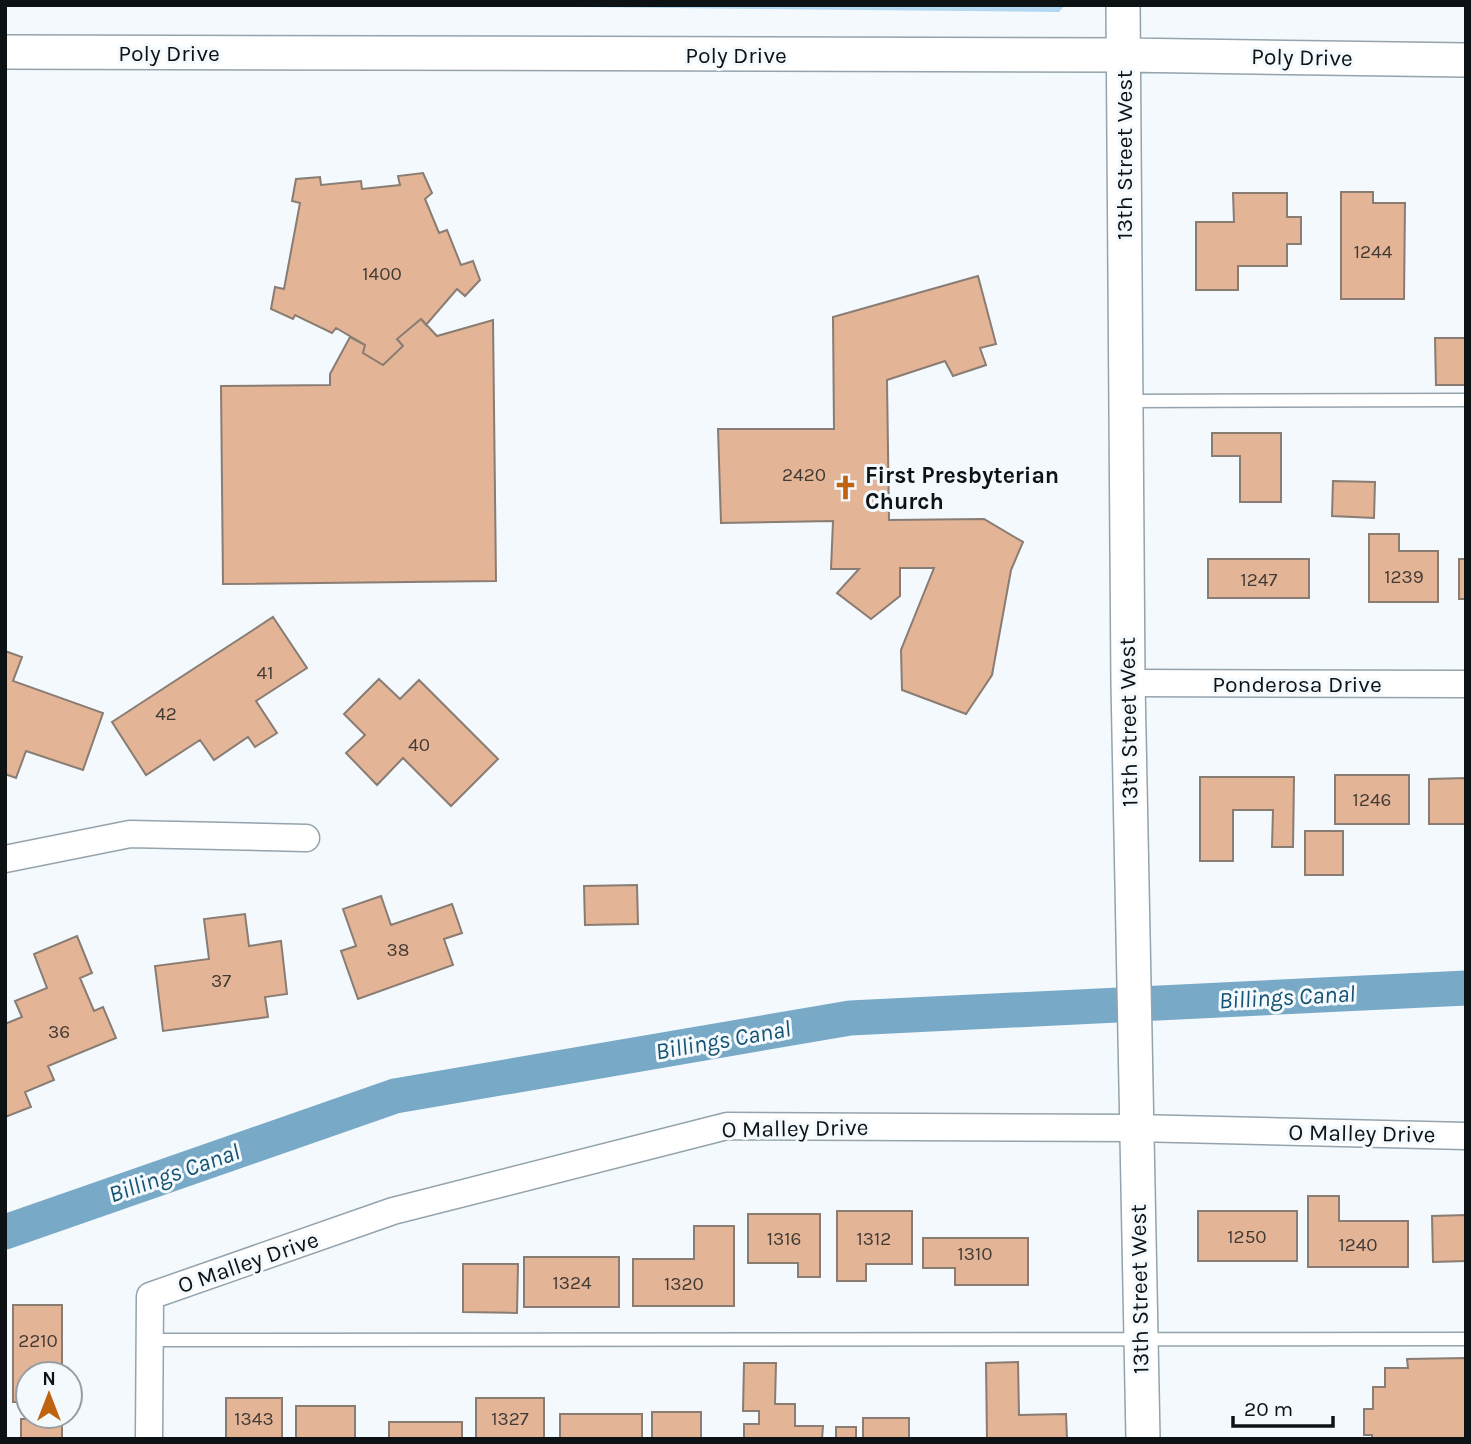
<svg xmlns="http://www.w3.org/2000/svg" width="1471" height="1444" font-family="Karla,sans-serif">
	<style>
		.green { fill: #b1d8f0 }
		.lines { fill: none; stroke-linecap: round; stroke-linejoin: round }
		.canal { stroke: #78a9c7; stroke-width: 35 }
		.building { fill: #e3b496; stroke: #897c73; stroke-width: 2 }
		.service-casing { stroke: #94a3ac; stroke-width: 15 }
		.minor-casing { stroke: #94a3ac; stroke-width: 29 }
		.tertiary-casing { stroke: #94a3ac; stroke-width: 36 }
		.service { stroke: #fff; stroke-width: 12 }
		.minor { stroke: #fff; stroke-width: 26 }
		.tertiary { stroke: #fff; stroke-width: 33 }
		.labels { text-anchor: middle; stroke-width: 6; stroke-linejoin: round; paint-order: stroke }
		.number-label { font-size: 19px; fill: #423a35 }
		.street-label { font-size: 23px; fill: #0d1215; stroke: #f3f9fd }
		.poi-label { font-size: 23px; font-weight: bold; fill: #0d1215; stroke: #f3f9fd; text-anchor: start }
		.water-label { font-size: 24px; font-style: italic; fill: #165372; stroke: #f3f9fd }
	</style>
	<rect width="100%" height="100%" fill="#f3f9fd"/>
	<path class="green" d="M 390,5 L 1065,5 L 1059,12 Z"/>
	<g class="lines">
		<path class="canal" d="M 5,1232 L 395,1096 L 850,1018 L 1466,988"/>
	</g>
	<path class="building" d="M 423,173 L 432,193 L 425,199 L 439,233 L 447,230 L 461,265 L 473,261 L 480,280 L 465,296 L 457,289 L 426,325 L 421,319 L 397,339 L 403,346 L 383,365 L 363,353 L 365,345 L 336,328 L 332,333 L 295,315 L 293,319 L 271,309 L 275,287 L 284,289 L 300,203 L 292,201 L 296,179 L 320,177 L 321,185 L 361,181 L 362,189 L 400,185 L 398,176 Z
		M 1341,192 L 1373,192 L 1373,203 L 1405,203 L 1404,299 L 1341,299 Z
		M 1233,193 L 1287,193 L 1287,217 L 1301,217 L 1301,244 L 1287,244 L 1287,266 L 1238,266 L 1238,290 L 1196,290 L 1196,222 L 1234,222 Z
		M 978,276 L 996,344 L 980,348 L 986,365 L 953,376 L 945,361 L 887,380 L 889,520 L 984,519 L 1023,542 L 1011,570 L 992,675 L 966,714 L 902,690 L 901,650 L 934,568 L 900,568 L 900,596 L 871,619 L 837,593 L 859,569 L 831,569 L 833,521 L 721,523 L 718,429 L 834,429 L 833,317 Z
		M 421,319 L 437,336 L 493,320 L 496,581 L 223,584 L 221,386 L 330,385 L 330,374 L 350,337 L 365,345 L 363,353 L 383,365 L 403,346 L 397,339 Z
		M 1435,338 L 1466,338 L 1466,385 L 1436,385 Z
		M 1212,433 L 1281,433 L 1281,502 L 1240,502 L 1240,456 L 1212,456 Z
		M 1333,481 L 1375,482 L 1374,518 L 1332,516 Z
		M 1369,534 L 1399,534 L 1399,551 L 1438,551 L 1438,602 L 1369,602 Z
		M 1208,559 L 1309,559 L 1309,598 L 1208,598 Z
		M 1459,559 L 1466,559 L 1466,599 L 1459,599 Z
		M 273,617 L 307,668 L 256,701 L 277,733 L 255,747 L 248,737 L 214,760 L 200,740 L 146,775 L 112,722 Z
		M 5,651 L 22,657 L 13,681 L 103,713 L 83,770 L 26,751 L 16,778 L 5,774 Z
		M 379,679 L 400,699 L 419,680 L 498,759 L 451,806 L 403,758 L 377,785 L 346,753 L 365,735 L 344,714 Z
		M 1335,775 L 1409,775 L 1409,824 L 1335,824 Z
		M 1200,777 L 1294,777 L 1293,847 L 1272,847 L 1273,810 L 1233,810 L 1233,861 L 1200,861 Z
		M 1466,778 L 1466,824 L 1429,824 L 1429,779 Z
		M 1305,831 L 1343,831 L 1343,875 L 1305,875 Z
		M 637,885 L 638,924 L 585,925 L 584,886 Z
		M 381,896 L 391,925 L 452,904 L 462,933 L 444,939 L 453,965 L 358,999 L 341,951 L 356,946 L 343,909 Z
		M 245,914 L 249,946 L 281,941 L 287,994 L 265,997 L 268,1017 L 163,1031 L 155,966 L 209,959 L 204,919 Z
		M 77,936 L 92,973 L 80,978 L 94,1011 L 103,1007 L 116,1038 L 48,1066 L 54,1080 L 25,1092 L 31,1107 L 5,1117 L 5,1024 L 22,1017 L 15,1001 L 47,988 L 34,954 Z
		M 1308,1196 L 1339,1196 L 1339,1221 L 1408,1221 L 1408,1267 L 1308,1267 Z
		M 837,1211 L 912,1211 L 912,1264 L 866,1264 L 866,1281 L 837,1281 Z
		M 1198,1211 L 1297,1211 L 1297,1261 L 1198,1261 Z
		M 748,1214 L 820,1214 L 820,1277 L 798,1277 L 798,1263 L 748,1263 Z
		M 1466,1215 L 1466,1261 L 1433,1262 L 1432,1216 Z
		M 694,1226 L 734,1226 L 734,1306 L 633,1306 L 633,1259 L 694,1259 Z
		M 923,1238 L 1028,1238 L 1028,1285 L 955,1285 L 955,1268 L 923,1268 Z
		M 524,1257 L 619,1257 L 619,1307 L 524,1307 Z
		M 463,1264 L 518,1264 L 517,1313 L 463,1312 Z
		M 13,1305 L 62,1305 L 62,1374 L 28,1374 L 28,1402 L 13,1402 Z
		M 1466,1358 L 1466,1439 L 1372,1439 L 1372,1435 L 1364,1435 L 1364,1409 L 1373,1409 L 1373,1387 L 1385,1387 L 1385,1368 L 1408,1368 L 1407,1359 Z
		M 1018,1362 L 1019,1415 L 1066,1414 L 1067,1439 L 987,1439 L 986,1363 Z
		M 744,1363 L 776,1363 L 775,1404 L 795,1404 L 795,1426 L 823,1426 L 822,1439 L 744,1439 L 744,1424 L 759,1424 L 759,1411 L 743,1411 Z
		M 226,1398 L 282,1398 L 282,1439 L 226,1439 Z
		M 476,1398 L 544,1398 L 544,1439 L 476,1439 Z
		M 296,1406 L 355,1406 L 355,1439 L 296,1439 Z
		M 652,1412 L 701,1412 L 701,1438 L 730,1439 L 652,1439 Z
		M 560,1414 L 642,1414 L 642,1439 L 560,1439 Z
		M 863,1418 L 909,1418 L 909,1439 L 863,1439 Z
		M 21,1419 L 62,1419 L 62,1439 L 21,1439 Z
		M 389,1422 L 462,1422 L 462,1439 L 389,1439 Z
		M 836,1427 L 856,1427 L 856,1439 L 836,1439 Z"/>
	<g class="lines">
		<defs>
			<path id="service" d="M 1127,401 L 1466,400
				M 150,1340 L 1466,1339"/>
			<path id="minor" d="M 1128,683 L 1466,684
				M 5,859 L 130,834 L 306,838
				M 149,1439 L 150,1296 L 393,1211 L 727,1126 L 1135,1128 L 1466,1136"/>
			<path id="tertiary" d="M 1123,5 L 1128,683 L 1143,1439
				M 5,52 L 1124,55 L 1466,60"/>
		</defs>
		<use href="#service" class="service-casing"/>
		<use href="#minor" class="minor-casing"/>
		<use href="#tertiary" class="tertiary-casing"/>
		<use href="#service" class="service"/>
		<use href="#minor" class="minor"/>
		<use href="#tertiary" class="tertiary"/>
	</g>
	<defs>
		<symbol id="church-bare" viewBox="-9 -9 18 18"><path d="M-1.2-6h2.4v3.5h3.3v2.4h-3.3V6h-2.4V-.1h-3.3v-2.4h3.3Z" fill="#bf6310" stroke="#f3f9fd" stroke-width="2.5" paint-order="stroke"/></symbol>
	</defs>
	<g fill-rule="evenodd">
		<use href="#church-bare" x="828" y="470" width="35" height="35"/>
	</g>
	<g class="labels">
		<g class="number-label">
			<text x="1373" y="258">1244</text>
			<text x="382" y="280">1400</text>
			<text x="804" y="481">2420</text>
			<text x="1404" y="583">1239</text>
			<text x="1259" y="586">1247</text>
			<text x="265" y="679">41</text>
			<text x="166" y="720">42</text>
			<text x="419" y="751">40</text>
			<text x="1372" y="806">1246</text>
			<text x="398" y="956">38</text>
			<text x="221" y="987">37</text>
			<text x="59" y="1038">36</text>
			<text x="1247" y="1243">1250</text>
			<text x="784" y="1245">1316</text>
			<text x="874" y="1245">1312</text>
			<text x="1358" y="1251">1240</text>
			<text x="975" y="1260">1310</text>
			<text x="572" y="1289">1324</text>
			<text x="684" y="1290">1320</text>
			<text x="38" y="1347">2210</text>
			<text x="254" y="1425">1343</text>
			<text x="510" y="1425">1327</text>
		</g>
		<g class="street-label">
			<text x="169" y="61">Poly Drive</text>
			<text x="736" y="63">Poly Drive</text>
			<text transform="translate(1302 57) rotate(1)" y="8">Poly Drive</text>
			<text transform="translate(1124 155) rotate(-90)" y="8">13th Street West</text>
			<text x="1297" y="692">Ponderosa Drive</text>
			<text transform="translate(1128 722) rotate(-91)" y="8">13th Street West</text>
			<text transform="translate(795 1128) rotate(-1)" y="8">O Malley Drive</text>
			<text transform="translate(1362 1133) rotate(1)" y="8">O Malley Drive</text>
			<text transform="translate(248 1262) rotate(-19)" y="8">O Malley Drive</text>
			<text transform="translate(1139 1289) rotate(-91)" y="8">13th Street West</text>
		</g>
		<g class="poi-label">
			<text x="865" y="483">First Presbyterian<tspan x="865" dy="26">Church</tspan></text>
		</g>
		<g class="water-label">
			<text transform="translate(1287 997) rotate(-3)" y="8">Billings Canal</text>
			<text transform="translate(723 1040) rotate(-10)" y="8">Billings Canal</text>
			<text transform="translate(174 1173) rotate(-19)" y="8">Billings Canal</text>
		</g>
	</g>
	<rect width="1471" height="1444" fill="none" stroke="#0d1215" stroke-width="14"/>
	<g transform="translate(49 1395)"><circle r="33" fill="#f3f9fd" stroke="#979da0" stroke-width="2"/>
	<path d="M0-5L12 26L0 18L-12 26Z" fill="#bf6310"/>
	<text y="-10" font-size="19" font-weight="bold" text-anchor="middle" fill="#0d1215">N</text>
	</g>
	<path d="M1233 1416v10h100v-10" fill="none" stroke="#0d1215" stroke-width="3.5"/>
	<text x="1244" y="1416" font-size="21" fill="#0d1215" stroke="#f3f9fd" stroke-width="5" paint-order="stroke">20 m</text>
</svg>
